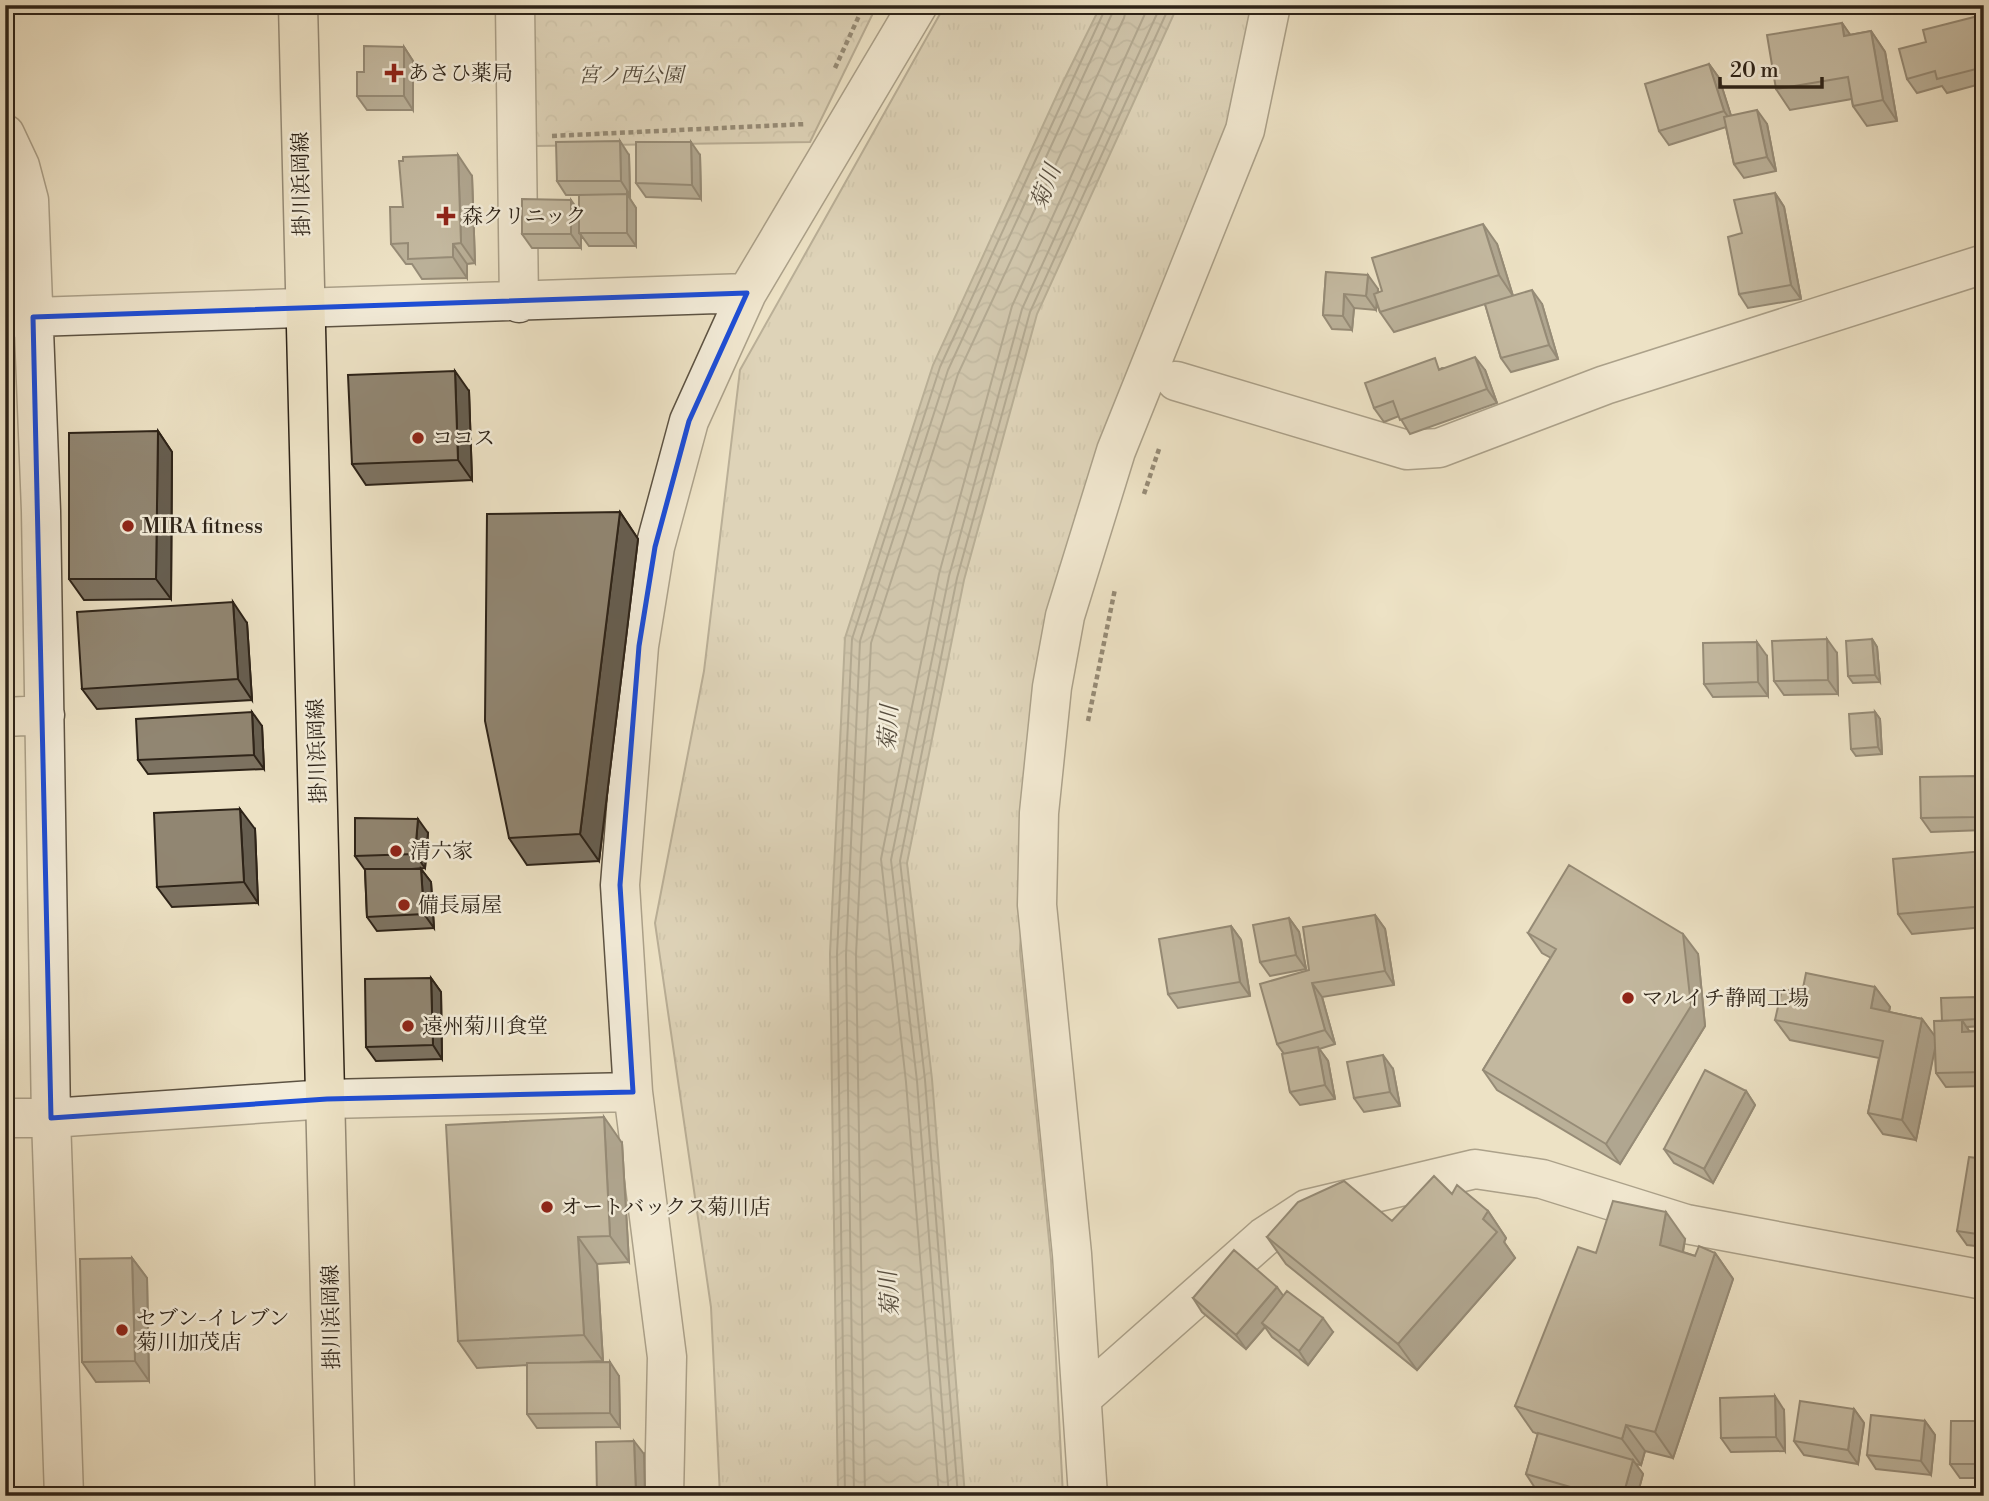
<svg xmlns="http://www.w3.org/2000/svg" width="1989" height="1501" font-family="'Libre Bodoni','Noto Serif JP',serif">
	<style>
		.grass { fill: url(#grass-tufts); stroke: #7c7260; stroke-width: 2 }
		.forest { fill: url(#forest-crowns); stroke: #7c7260; stroke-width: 2 }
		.water { fill: url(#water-waves); stroke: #796f5c; stroke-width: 2 }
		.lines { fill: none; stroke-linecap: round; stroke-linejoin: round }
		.shore { stroke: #6c6251; stroke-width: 2 }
		.minor-casing { stroke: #5d5343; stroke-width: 41 }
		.primary-casing { stroke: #2d2318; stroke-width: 41 }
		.path { stroke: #2d2318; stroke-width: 4.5; stroke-dasharray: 5 3.5; stroke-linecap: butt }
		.minor { stroke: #f3ecd9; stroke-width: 38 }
		.primary { stroke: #ede2c5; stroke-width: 38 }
		.wall { fill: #7d7362; stroke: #2d2318; stroke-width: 2 }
		.shaded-wall { fill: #665e50; stroke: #2d2318; stroke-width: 2 }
		.building { fill: #918672; stroke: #2d2318; stroke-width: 2 }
		.marked { fill: none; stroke: #1d4ed8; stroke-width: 5; stroke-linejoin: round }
		.poi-dot { fill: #8f2418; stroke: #f3ecd9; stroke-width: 2.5 }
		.labels { text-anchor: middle; stroke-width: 5; stroke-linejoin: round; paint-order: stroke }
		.poi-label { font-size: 21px; fill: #2d2318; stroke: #f3ecd9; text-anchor: start }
		.park-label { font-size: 21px; font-style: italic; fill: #554b3c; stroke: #f3ecd9 }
		.street-label { font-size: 21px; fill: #2d2318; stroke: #f3ecd9 }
		.water-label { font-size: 23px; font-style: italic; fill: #594f40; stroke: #f3ecd9 }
	</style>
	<defs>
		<pattern id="grass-tufts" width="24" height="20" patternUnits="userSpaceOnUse" patternTransform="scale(1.75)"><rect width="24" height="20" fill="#ccc2a8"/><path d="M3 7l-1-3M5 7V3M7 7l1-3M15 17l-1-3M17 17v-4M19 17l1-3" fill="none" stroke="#b0a690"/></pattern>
		<pattern id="forest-crowns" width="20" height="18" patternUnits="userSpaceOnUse" patternTransform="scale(1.75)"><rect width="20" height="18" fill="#ccc2a8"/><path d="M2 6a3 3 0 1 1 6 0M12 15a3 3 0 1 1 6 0" fill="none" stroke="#b0a690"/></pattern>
		<pattern id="water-waves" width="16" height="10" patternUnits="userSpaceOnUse" patternTransform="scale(1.75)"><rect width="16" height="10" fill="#aca18a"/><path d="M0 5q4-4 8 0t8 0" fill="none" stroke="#8c8370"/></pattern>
	</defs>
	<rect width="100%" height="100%" fill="#ede2c5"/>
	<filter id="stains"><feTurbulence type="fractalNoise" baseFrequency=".00286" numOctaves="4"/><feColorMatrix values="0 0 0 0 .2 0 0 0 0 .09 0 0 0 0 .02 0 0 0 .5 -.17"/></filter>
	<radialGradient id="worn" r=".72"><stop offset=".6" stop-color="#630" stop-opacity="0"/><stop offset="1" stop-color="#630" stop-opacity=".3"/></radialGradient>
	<path class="grass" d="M 945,5 L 1259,5 L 1237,112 L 1033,686 L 1020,951 L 1051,1260 L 1063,1496 L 720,1496 L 711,1307 L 655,923 L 704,671 L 740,370 Z"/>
	<path class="forest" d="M 529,5 L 877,5 L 810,142 L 534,146 Z"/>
	<path class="water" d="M 1101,5 L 1178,5 L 1037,314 L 964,580 L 907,863 L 932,1079 L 965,1496 L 838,1496 L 830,954 L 845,638 L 933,365 L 1061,86 Z"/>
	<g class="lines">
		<path class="shore" d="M 845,1496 L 837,954 L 852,639 L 940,367 L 1107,5
			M 854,1496 L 846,955 L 860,641 L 948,370 L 1116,5
			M 865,1496 L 856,955 L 871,643 L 958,374 L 1124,18 L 1127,5
			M 939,1496 L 906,1082 L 881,859 L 939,574 L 1012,306 L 1149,5
			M 949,1496 L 917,1081 L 891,860 L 949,576 L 1022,309 L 1161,5
			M 958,1496 L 925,1080 L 900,861 L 957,578 L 1030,312 L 1170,5"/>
		<defs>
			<path id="minor" d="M 515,5 L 519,303
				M 5,134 L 20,166 L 29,200 L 41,511 L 51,1118 L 64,1496
				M 5,318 L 747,293
				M 1176,381 L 1407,450 L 1439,448 L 1605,385 L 1984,264
				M 5,717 L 45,715
				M 5,1118 L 51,1118 L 327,1099 L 633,1092
				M 1082,1398 L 1264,1237 L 1307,1209 L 1475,1169 L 1542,1179 L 1686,1224 L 1984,1280
				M 664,1496 L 667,1357 L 633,1092 L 620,885 L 639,646 L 655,547 L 689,421 L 747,293 L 918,5
				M 1088,1496 L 1072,1254 L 1037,905 L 1039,813 L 1052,687 L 1065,616 L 1116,451 L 1245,130 L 1271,5"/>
			<path id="primary" d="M 298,5 L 335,1496"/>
		</defs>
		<use href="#minor" class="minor-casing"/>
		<use href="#primary" class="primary-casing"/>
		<path class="path" d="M 835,68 L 864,5
			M 552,136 L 806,124
			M 1144,494 L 1160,446
			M 1088,721 L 1115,589"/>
		<use href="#minor" class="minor"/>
		<use href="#primary" class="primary"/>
	</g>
	<path class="wall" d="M 1984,17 L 1984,83 L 1947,93 L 1942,86 L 1917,93 L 1907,79 L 1926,42 Z
		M 1842,23 L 1850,35 L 1871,31 L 1885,52 L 1897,121 L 1867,126 L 1853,106 L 1852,99 L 1790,110 L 1776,89 Z
		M 404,47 L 413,61 L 413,110 L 367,110 L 357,96 Z
		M 1709,64 L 1719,78 L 1731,116 L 1767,124 L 1776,171 L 1744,178 L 1734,164 L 1726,127 L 1669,145 L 1659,131 Z
		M 629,155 L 630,195 L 627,195 L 636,208 L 636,246 L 589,246 L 581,235 L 581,248 L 532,248 L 522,234 L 579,211 L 590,195 L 566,195 L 557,181 Z
		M 700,155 L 701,199 L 646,197 L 636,183 Z
		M 472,176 L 475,263 L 467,264 L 467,278 L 422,279 L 412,264 L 406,264 L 391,244 L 403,207 Z
		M 1775,193 L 1784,207 L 1801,299 L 1748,308 L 1739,294 L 1742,233 Z
		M 1497,244 L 1513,296 L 1542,304 L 1558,359 L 1511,372 L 1501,358 L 1485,304 L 1394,332 L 1380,312 L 1377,303 L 1376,310 L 1354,308 L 1352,330 L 1332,329 L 1323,315 L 1326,272 L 1378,289 L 1378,293 Z
		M 1442,368 L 1485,370 L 1497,403 L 1410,434 L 1399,416 L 1384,422 L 1374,408 Z
		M 469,391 L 472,480 L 366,485 L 352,464 Z
		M 158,431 L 172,452 L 171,599 L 84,600 L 69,579 Z
		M 620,512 L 638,539 L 599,861 L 527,865 L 509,838 Z
		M 247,623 L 252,700 L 97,709 L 82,689 Z
		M 1872,639 L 1877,647 L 1880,682 L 1853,683 L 1848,676 Z
		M 1837,653 L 1838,694 L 1784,695 L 1774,681 Z
		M 1767,656 L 1768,696 L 1713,697 L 1704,684 Z
		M 1875,712 L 1880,719 L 1882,754 L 1856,756 L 1851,749 Z
		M 262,726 L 264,769 L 148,774 L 138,760 Z
		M 1984,789 L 1984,830 L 1931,832 L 1921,818 Z
		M 255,829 L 258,903 L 172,907 L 157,887 Z
		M 428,833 L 425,868 L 412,869 L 421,869 L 431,882 L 434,928 L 377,931 L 367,917 L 365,870 L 355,856 Z
		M 1984,851 L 1984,927 L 1912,934 L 1898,914 Z
		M 1375,915 L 1385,929 L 1394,985 L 1322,997 L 1335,1044 L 1319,1049 L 1328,1061 L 1335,1099 L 1300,1105 L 1290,1092 L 1284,1054 L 1277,1044 L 1309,970 Z
		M 1289,918 L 1299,932 L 1306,969 L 1270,976 L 1260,962 Z
		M 1231,926 L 1241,940 L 1250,996 L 1178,1008 L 1168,994 Z
		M 1528,933 L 1698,954 L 1705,1026 L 1620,1164 L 1497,1090 L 1483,1070 L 1551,958 L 1542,953 Z
		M 431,978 L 441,992 L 442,1059 L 376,1061 L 366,1047 Z
		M 1875,987 L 1890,1007 L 1889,1012 L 1922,1019 L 1935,1037 L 1942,1021 L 1981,1004 L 1982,1026 L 1967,1027 L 1969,1031 L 1984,1031 L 1984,1086 L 1946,1087 L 1936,1073 L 1935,1046 L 1916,1140 L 1883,1134 L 1868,1113 L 1879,1058 L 1790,1040 L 1775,1020 L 1802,993 Z
		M 1393,1069 L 1400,1106 L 1364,1112 L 1354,1098 Z
		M 1746,1091 L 1755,1105 L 1713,1183 L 1674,1163 L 1664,1149 Z
		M 622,1143 L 629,1262 L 597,1264 L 603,1361 L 580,1362 L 619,1376 L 620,1427 L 537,1428 L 527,1414 L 527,1365 L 477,1368 L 458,1341 Z
		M 1984,1159 L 1984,1247 L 1967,1245 L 1957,1231 Z
		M 1452,1194 L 1488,1211 L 1506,1238 L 1504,1242 L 1515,1258 L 1417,1370 L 1286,1264 L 1267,1237 L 1392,1221 Z
		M 1685,1239 L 1683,1252 L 1695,1256 L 1715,1253 L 1733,1279 L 1673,1458 L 1645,1451 L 1641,1465 L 1635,1464 L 1643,1474 L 1637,1496 L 1563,1496 L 1535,1488 L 1526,1474 L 1538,1434 L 1533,1432 L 1515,1406 L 1596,1253 Z
		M 132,1258 L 147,1278 L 149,1381 L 96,1382 L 82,1362 Z
		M 1283,1296 L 1333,1332 L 1308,1365 L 1272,1337 L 1265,1327 L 1246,1349 L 1202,1312 L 1193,1298 Z
		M 1854,1409 L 1864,1423 L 1858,1464 L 1804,1455 L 1794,1441 Z
		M 1784,1410 L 1785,1451 L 1731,1452 L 1721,1438 Z
		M 1925,1421 L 1935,1435 L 1931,1475 L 1876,1469 L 1867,1455 Z
		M 1984,1421 L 1984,1478 L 1960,1478 L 1950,1464 Z
		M 644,1454 L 645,1496 L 598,1496 L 597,1495 Z"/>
	<path class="shaded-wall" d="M 1842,23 L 1856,43 L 1844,36 Z
		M 1871,31 L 1885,52 L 1897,121 L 1883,100 Z
		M 404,47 L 413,61 L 413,110 L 404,96 Z
		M 1709,64 L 1719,78 L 1734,125 L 1724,111 Z
		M 1757,110 L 1767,124 L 1776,171 L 1767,157 Z
		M 620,141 L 629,155 L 630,195 L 621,181 Z
		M 691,142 L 700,155 L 701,199 L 692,185 Z
		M 458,155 L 472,176 L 475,263 L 461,243 Z
		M 1775,193 L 1784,207 L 1801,299 L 1791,285 Z
		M 627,194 L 636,208 L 636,246 L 627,233 Z
		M 571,200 L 581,214 L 579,233 L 581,235 L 581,248 L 571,234 Z
		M 1483,224 L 1497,244 L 1513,296 L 1499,275 Z
		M 453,244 L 467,264 L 467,278 L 453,257 Z
		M 1368,275 L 1378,289 L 1376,310 L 1366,296 Z
		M 1532,290 L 1542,304 L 1558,359 L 1549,345 Z
		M 1344,294 L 1354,308 L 1352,330 L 1343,316 Z
		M 1475,357 L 1485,370 L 1497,403 L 1487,389 Z
		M 455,371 L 469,391 L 472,480 L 458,460 Z
		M 158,431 L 172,452 L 171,599 L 156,579 Z
		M 620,512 L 638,539 L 599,861 L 580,834 Z
		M 233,602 L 247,623 L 252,700 L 238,679 Z
		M 1827,639 L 1837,653 L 1838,694 L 1828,680 Z
		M 1872,639 L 1877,647 L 1880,682 L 1875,675 Z
		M 1757,642 L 1767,656 L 1768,696 L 1758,682 Z
		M 252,712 L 262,726 L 264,769 L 254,755 Z
		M 1875,712 L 1880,719 L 1882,754 L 1878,747 Z
		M 1975,776 L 1984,789 L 1984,828 L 1976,817 Z
		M 240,809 L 255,829 L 258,903 L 244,882 Z
		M 418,819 L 428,833 L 425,868 L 415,854 Z
		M 421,869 L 431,882 L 434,928 L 424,914 Z
		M 1375,915 L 1385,929 L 1394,985 L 1385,971 Z
		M 1289,918 L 1299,932 L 1306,969 L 1296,955 Z
		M 1231,926 L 1241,940 L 1250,996 L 1240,982 Z
		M 1683,934 L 1698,954 L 1705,1026 L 1620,1164 L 1606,1144 Z
		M 431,978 L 441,992 L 442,1059 L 433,1045 Z
		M 1312,983 L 1322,997 L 1335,1044 L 1325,1030 Z
		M 1875,987 L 1890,1007 L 1885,1028 L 1871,1008 Z
		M 1976,997 L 1981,1004 L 1982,1026 L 1977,1019 Z
		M 1922,1019 L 1937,1039 L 1916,1140 L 1902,1120 Z
		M 1962,1020 L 1971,1034 L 1962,1032 Z
		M 1318,1047 L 1328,1061 L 1335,1099 L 1325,1085 Z
		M 1383,1055 L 1393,1069 L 1400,1106 L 1390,1092 Z
		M 1746,1091 L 1755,1105 L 1713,1183 L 1704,1169 Z
		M 604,1117 L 622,1143 L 629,1262 L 610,1236 Z
		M 1488,1211 L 1506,1238 L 1504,1242 L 1515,1258 L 1417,1370 L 1398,1344 Z
		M 1666,1212 L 1685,1239 L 1679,1272 L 1660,1245 Z
		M 578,1237 L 597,1264 L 603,1361 L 584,1335 Z
		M 1715,1253 L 1733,1279 L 1673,1458 L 1655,1432 Z
		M 132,1258 L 147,1278 L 149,1381 L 135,1361 Z
		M 1277,1287 L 1287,1301 L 1262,1323 L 1265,1327 L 1246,1349 L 1236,1335 Z
		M 1323,1318 L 1333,1332 L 1308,1365 L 1299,1351 Z
		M 610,1362 L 619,1376 L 620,1427 L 610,1413 Z
		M 1775,1396 L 1784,1410 L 1785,1451 L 1776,1437 Z
		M 1854,1409 L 1864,1423 L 1858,1464 L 1848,1450 Z
		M 1925,1421 L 1935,1435 L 1931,1475 L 1921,1461 Z
		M 1626,1425 L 1645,1451 L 1641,1465 L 1622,1439 Z
		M 634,1441 L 644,1454 L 645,1496 L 637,1496 L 636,1494 Z
		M 1633,1460 L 1643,1474 L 1637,1496 L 1623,1496 Z"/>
	<path class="building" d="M 1982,15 L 1984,21 L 1984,67 L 1937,79 L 1935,71 L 1907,79 L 1899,49 L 1926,42 L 1923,30 Z
		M 1842,23 L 1844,36 L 1871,31 L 1883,100 L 1853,106 L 1848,77 L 1776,89 L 1767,35 Z
		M 364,46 L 404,47 L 404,96 L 357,96 L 357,72 L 364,72 Z
		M 1709,64 L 1724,111 L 1659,131 L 1645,84 Z
		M 1757,110 L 1767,157 L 1734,164 L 1724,117 Z
		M 620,141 L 621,181 L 557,181 L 556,142 Z
		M 636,142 L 691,142 L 692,185 L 636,183 Z
		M 458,155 L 461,243 L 453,244 L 453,257 L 408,259 L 408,243 L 391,244 L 390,207 L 403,207 L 399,161 L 403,161 L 403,157 Z
		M 1775,193 L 1791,285 L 1739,294 L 1728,237 L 1742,233 L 1734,200 Z
		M 627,194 L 627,233 L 579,233 L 579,195 Z
		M 522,199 L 571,200 L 571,234 L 522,234 Z
		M 1483,224 L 1499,275 L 1380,312 L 1374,294 L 1382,291 L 1372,258 Z
		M 1326,272 L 1368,275 L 1366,296 L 1344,294 L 1343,316 L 1323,315 Z
		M 1532,290 L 1549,345 L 1501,358 L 1485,304 Z
		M 1475,357 L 1487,389 L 1400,420 L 1393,401 L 1374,408 L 1365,383 L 1435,358 L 1439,370 Z
		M 455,371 L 458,460 L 352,464 L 348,375 Z
		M 158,431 L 156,579 L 69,579 L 69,433 Z
		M 620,512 L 580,834 L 509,838 L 485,721 L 487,514 Z
		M 233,602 L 238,679 L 82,689 L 77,612 Z
		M 1827,639 L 1828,680 L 1774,681 L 1772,641 Z
		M 1872,639 L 1875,675 L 1848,676 L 1846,641 Z
		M 1757,642 L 1758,682 L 1704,684 L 1703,643 Z
		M 252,712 L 254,755 L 138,760 L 136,719 Z
		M 1875,712 L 1878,747 L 1851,749 L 1849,714 Z
		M 1975,776 L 1976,817 L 1921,818 L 1920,777 Z
		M 240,809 L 244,882 L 157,887 L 154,813 Z
		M 355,818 L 418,819 L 415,854 L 355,856 Z
		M 1984,851 L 1984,906 L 1898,914 L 1893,859 Z
		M 1569,865 L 1683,934 L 1691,1006 L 1606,1144 L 1483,1070 L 1556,949 L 1528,933 Z
		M 365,869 L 421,869 L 424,914 L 367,917 Z
		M 1375,915 L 1385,971 L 1312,983 L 1325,1030 L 1277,1044 L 1260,984 L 1309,970 L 1303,927 Z
		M 1289,918 L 1296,955 L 1260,962 L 1253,925 Z
		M 1231,926 L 1240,982 L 1168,994 L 1159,939 Z
		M 1806,973 L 1875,987 L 1871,1008 L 1922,1019 L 1902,1120 L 1868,1113 L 1883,1041 L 1775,1020 L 1782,989 L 1802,993 Z
		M 431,978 L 433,1045 L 366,1047 L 365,979 Z
		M 1976,997 L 1977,1019 L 1942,1021 L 1941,998 Z
		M 1962,1020 L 1962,1032 L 1984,1031 L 1984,1072 L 1936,1073 L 1934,1021 Z
		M 1318,1047 L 1325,1085 L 1290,1092 L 1282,1054 Z
		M 1383,1055 L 1390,1092 L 1354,1098 L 1347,1062 Z
		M 1705,1070 L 1746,1091 L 1704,1169 L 1664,1149 Z
		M 604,1117 L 610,1236 L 578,1237 L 584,1335 L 458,1341 L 446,1125 Z
		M 1969,1157 L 1984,1159 L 1984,1235 L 1957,1231 Z
		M 1434,1176 L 1452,1194 L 1457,1185 L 1488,1211 L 1483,1219 L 1497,1232 L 1398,1344 L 1267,1237 L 1298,1202 L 1344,1181 L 1392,1221 Z
		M 1613,1201 L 1666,1212 L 1660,1245 L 1695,1256 L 1699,1246 L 1715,1253 L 1655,1432 L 1626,1425 L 1622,1439 L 1515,1406 L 1578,1247 L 1596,1253 Z
		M 1234,1250 L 1277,1287 L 1236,1335 L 1193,1298 Z
		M 132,1258 L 135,1361 L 82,1362 L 80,1259 Z
		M 1287,1291 L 1323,1318 L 1299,1351 L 1262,1323 Z
		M 610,1362 L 610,1413 L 527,1414 L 527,1363 Z
		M 1775,1396 L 1776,1437 L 1721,1438 L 1720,1398 Z
		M 1800,1401 L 1854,1409 L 1848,1450 L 1794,1441 Z
		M 1871,1415 L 1925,1421 L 1921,1461 L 1867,1455 Z
		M 1951,1421 L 1984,1421 L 1984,1464 L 1950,1464 Z
		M 1538,1433 L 1633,1460 L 1623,1496 L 1601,1496 L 1526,1474 Z
		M 634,1441 L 636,1494 L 597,1495 L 596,1442 Z
		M 1508,1488 L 1532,1496 L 1505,1496 Z"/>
	<path d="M0 0H1989V1501H0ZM 747,293 L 689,421 L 655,547 L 639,646 L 620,885 L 633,1092 L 327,1099 L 51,1118 L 33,317 Z" fill="#ede2c5" fill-opacity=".55" fill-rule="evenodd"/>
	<path class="marked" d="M 747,293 L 689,421 L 655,547 L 639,646 L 620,885 L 633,1092 L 327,1099 L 51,1118 L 33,317 Z"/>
	<g class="poi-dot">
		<path d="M390.5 62.5h7v7h7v7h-7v7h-7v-7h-7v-7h7z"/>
		<path d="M442.5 205.5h7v7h7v7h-7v7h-7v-7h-7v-7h7z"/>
		<circle cx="418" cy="438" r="7"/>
		<circle cx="128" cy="526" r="7"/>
		<circle cx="396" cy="851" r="7"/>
		<circle cx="404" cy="905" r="7"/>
		<circle cx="1628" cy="998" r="7"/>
		<circle cx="408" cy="1026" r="7"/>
		<circle cx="547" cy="1207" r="7"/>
		<circle cx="122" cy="1330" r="7"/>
	</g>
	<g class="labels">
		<g class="poi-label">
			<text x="408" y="80">あさひ薬局</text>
			<text x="462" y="223">森クリニック</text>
			<text x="432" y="445">ココス</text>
			<text x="142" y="533">MIRA fitness</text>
			<text x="410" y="858">清六家</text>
			<text x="418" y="912">備長扇屋</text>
			<text x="1642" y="1005">マルイチ静岡工場</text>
			<text x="422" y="1033">遠州菊川食堂</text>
			<text x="561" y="1214">オートバックス菊川店</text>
			<text x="136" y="1325">セブン-イレブン<tspan x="136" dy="24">菊川加茂店</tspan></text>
		</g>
		<g class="park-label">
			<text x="631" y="82">宮ノ西公園</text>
		</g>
		<g class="street-label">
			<text transform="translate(301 184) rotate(-91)" y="7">掛川浜岡線</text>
			<text transform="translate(317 751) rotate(-92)" y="7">掛川浜岡線</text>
			<text transform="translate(331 1317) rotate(-91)" y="7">掛川浜岡線</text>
		</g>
		<g class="water-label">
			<text transform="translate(1045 187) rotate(-69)" y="8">菊川</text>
			<text transform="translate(888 728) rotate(-87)" y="8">菊川</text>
			<text transform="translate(889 1294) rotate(-94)" y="8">菊川</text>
		</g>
	</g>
	<rect width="1989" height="1501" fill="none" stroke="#ede2c5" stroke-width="28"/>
	<rect x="7" y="7" width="1975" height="1487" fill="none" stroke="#2d2318" stroke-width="3.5"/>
	<rect x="14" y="14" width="1961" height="1473" fill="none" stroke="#2d2318" stroke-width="2"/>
	<path d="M1720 77v10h102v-10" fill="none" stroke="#2d2318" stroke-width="3.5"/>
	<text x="1730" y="77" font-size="21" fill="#2d2318" stroke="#f3ecd9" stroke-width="5" paint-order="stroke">20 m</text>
	<rect width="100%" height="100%" filter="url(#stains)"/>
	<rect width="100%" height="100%" fill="url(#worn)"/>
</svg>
